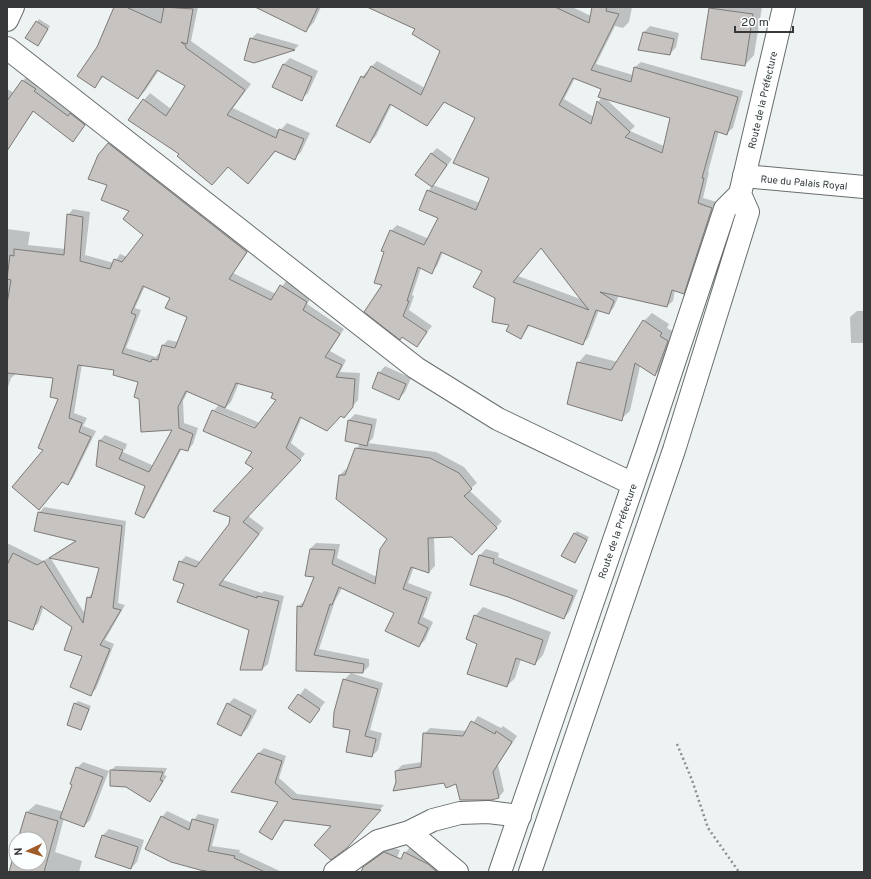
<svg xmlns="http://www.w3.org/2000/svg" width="871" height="879" font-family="Overpass,sans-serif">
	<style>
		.shadow { fill: #0003; fill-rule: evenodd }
		.building { fill: #c6c3c0; stroke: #7e7a78; fill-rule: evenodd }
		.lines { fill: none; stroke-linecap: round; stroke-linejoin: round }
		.street-casing { stroke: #696d6e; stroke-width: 24 }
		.secondary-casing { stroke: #696d6e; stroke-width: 24 }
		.path { stroke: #8b8e8f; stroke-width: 2.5; stroke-dasharray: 2 3; stroke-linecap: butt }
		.street { stroke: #fff; stroke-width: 22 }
		.secondary { stroke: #fff; stroke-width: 22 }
		.labels { text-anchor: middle; stroke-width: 3; stroke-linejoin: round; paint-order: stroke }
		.street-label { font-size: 10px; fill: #363839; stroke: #fcffff }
	</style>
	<rect width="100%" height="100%" fill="#edf2f2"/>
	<path class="shadow" d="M 115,7 L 198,7 L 191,41 L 251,84 L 233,108 L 280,131 L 287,123 L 310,133 L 301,152 L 295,158 L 276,151 L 254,176 L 228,166 L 181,154 L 144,100 L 150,93 L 171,109 L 186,86 L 159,70 L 145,91 L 138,98 L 104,76 L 95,86 L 97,47 Z
		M 257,7 L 321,7 L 314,22 L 306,31 Z
		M 366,7 L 572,7 L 591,16 L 593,7 L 632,7 L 629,22 L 623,28 L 615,26 L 596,64 L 633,75 L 635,67 L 641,62 L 743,91 L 733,128 L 727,133 L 719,131 L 708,172 L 709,172 L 703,198 L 717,202 L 689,287 L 683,293 L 675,290 L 673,301 L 667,306 L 619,295 L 614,307 L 609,313 L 599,310 L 588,338 L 583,343 L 530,325 L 521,338 L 510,324 L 483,270 L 443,252 L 437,266 L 431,272 L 421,268 L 412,295 L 414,296 L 409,310 L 432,326 L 417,345 L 383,285 L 391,231 L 397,225 L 429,239 L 440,217 L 428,191 L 432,186 L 431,154 L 437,148 L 452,159 L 433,185 L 480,203 L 490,178 L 477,118 L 445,101 L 427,125 L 392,104 L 376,136 L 370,142 L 362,77 L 377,61 L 425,88 L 441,50 L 417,29 ZM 575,78 L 602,88 L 602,97 L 598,102 L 594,117 L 564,99 ZM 606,99 L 672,117 L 664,146 L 630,131 L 635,126 ZM 541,247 L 583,300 L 518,276 Z
		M 711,7 L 762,7 L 754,55 L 745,65 L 702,58 Z
		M 39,19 L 50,26 L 40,42 L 37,22 Z
		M 650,26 L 679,33 L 676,47 L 670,54 L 640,49 L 644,32 Z
		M 257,33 L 299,45 L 295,49 L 254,62 L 251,39 Z
		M 290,58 L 318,71 L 308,93 L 301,99 L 273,86 L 284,64 Z
		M 27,76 L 39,85 L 37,87 L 72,112 L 88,121 L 73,141 L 34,111 L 15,137 L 7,135 L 7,89 L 14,93 Z
		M 115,139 L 252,246 L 233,273 L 276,294 L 287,280 L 312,296 L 307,304 L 344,329 L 330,351 L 346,360 L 340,372 L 360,373 L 358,400 L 344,416 L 341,415 L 327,429 L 302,417 L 291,443 L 305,454 L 248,516 L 264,528 L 223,580 L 262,593 L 264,591 L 284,596 L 268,664 L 262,669 L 241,669 L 251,629 L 178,602 L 185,584 L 174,580 L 180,562 L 186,556 L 201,562 L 230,525 L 231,517 L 215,511 L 254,467 L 247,462 L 254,451 L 205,431 L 213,411 L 219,405 L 188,391 L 183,401 L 184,423 L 198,428 L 193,444 L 188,450 L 182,448 L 149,511 L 143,517 L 136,514 L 146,486 L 97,465 L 100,440 L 105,435 L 127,444 L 125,450 L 103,441 L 103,443 L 154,466 L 174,429 L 142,431 L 140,398 L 135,396 L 139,382 L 114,374 L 115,369 L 82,364 L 74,413 L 87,418 L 83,426 L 96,431 L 73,478 L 68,484 L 63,481 L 38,509 L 13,487 L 45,449 L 39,447 L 59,398 L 51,396 L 54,377 L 17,373 L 11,378 L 7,390 L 7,229 L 30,232 L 28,245 L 66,249 L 68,215 L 73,209 L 90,212 L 85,255 L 114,263 L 120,254 L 127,257 L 145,235 L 124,219 L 131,211 L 103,199 L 109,184 L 89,178 L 98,156 ZM 145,286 L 171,298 L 167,308 L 188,317 L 178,342 L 168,340 L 163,345 L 161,354 L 158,354 L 156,357 L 126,348 L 141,310 L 135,308 ZM 239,383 L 275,392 L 272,397 L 277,400 L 260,423 L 225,408 L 231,402 ZM 214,410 L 260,429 L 259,431 L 214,412 Z
		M 857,311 L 864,311 L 864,343 L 851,343 L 850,317 Z
		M 652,313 L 669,324 L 667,328 L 676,333 L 663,367 L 655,375 L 640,366 L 630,411 L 621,419 L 578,363 L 586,354 L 618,362 L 644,321 Z
		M 385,366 L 411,378 L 405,392 L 399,399 L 379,373 Z
		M 355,414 L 377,419 L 373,438 L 368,443 L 436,452 L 464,467 L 477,483 L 469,490 L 502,521 L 478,548 L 452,536 L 434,537 L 435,566 L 429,572 L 414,567 L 408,583 L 432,592 L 423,617 L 433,622 L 425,640 L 419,646 L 395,612 L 342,588 L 335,601 L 319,649 L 369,659 L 369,666 L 363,672 L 297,670 L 298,606 L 305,601 L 315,576 L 310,549 L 316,543 L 340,544 L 337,558 L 377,577 L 389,539 L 337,498 L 340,475 L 346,469 L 348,469 L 356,449 L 361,443 L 349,420 Z
		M 44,507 L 126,521 L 118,603 L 125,605 L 105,640 L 114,644 L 96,689 L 91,694 L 84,655 L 73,626 L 44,606 L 38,623 L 33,628 L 7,619 L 7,543 L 43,561 L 50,557 L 85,614 L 88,598 L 93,592 L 100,568 L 51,557 L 77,540 L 39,513 Z
		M 577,531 L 589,537 L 575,562 L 574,534 Z
		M 486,549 L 499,553 L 498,557 L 578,590 L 569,612 L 564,618 L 509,596 L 471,584 L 480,555 Z
		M 483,607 L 551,632 L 543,655 L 535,664 L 521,659 L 515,678 L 507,686 L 478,643 L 475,616 Z
		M 351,673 L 383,683 L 370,730 L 382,733 L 378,750 L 372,756 L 351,729 L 344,680 Z
		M 305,688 L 325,702 L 310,722 L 290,708 Z
		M 234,698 L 257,710 L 247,729 L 241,735 L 228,704 Z
		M 78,701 L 91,706 L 83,726 L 81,729 L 75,704 Z
		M 478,716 L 501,728 L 503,726 L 517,736 L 498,765 L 504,791 L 499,797 L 457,782 L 397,782 L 396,771 L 402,765 L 422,762 L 424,734 L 430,728 L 467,731 Z
		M 264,748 L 286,756 L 279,778 L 297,794 L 384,805 L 352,842 L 333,826 L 286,819 L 272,839 L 280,801 L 259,753 Z
		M 83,762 L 109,771 L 90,820 L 84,826 L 64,818 L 55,852 L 82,861 L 79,872 L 10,872 L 16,851 L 16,863 L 40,863 L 40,839 L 19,839 L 27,812 L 36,804 L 64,812 L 74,784 L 77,768 Z
		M 116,766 L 167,768 L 164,775 L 167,776 L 150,801 L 111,770 Z
		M 167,811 L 192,823 L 198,814 L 219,819 L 212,846 L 240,850 L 239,852 L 282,872 L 218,872 L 162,817 Z
		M 109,829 L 144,840 L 137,862 L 131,868 L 96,856 L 103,835 Z
		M 411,846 L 431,856 L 423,872 L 399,872 L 405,853 Z
		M 391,847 L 400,850 L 395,863 L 378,872 L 362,872 L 370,861 Z
		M 431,866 L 448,872 L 425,872 Z"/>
	<path class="building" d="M 114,7 L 126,7 L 161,23 L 164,7 L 193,9 L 187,44 L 181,42 L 186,46 L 186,48 L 245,90 L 227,115 L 276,138 L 279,129 L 304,139 L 295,160 L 275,151 L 248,184 L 228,167 L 212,185 L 177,156 L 179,154 L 128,120 L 143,99 L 166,116 L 185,86 L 157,70 L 138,99 L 102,76 L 95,88 L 77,76 L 97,47 Z
		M 255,7 L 318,7 L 306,32 Z
		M 367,7 L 555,7 L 589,23 L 592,7 L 607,7 L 606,11 L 619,14 L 591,70 L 631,82 L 634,67 L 738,97 L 727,135 L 715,131 L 702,178 L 704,178 L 698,203 L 712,208 L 684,294 L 672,290 L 667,307 L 600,292 L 614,301 L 609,314 L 596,310 L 583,345 L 528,325 L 521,339 L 506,331 L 509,325 L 492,322 L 495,298 L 473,287 L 482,271 L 441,252 L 432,274 L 418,267 L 407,301 L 409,301 L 403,316 L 427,332 L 417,347 L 402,337 L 400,340 L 364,312 L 382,285 L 374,283 L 384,252 L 381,251 L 390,230 L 424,245 L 438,218 L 419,210 L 427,190 L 476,210 L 489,178 L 453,163 L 475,118 L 444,102 L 427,126 L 390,104 L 370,143 L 336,126 L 361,76 L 364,78 L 371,66 L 421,95 L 440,51 L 412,34 L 415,29 ZM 573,78 L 601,89 L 598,97 L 670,118 L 662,153 L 625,137 L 630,132 L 597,101 L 591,124 L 559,105 ZM 541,248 L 577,295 L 589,310 L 513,282 Z
		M 709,8 L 753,14 L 745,66 L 701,59 Z
		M 36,21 L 48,29 L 38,46 L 25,38 Z
		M 643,32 L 674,39 L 670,55 L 638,50 Z
		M 250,38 L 295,50 L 254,63 L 244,60 Z
		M 283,64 L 312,77 L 302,101 L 272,87 Z
		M 22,80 L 36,89 L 34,91 L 68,116 L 70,113 L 85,125 L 73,142 L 33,111 L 7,151 L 7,101 Z
		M 108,143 L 247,252 L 229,279 L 271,300 L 280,285 L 307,302 L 303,310 L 340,334 L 325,357 L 342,365 L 336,377 L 355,379 L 353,407 L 344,418 L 341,416 L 327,431 L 300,417 L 286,448 L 301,460 L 243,522 L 259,534 L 219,585 L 257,598 L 257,596 L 279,601 L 262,670 L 240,670 L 249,630 L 177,602 L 184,584 L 173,580 L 179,561 L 196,567 L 229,524 L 230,517 L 213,511 L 253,468 L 245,463 L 252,452 L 203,431 L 212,410 L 255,428 L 276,400 L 271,398 L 273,393 L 236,383 L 225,408 L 186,391 L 178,407 L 179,428 L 193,434 L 188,451 L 180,449 L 144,518 L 135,514 L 145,486 L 96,466 L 99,440 L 123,450 L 119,459 L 149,472 L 172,430 L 141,432 L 139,399 L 134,397 L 138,382 L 113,375 L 114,370 L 78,365 L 69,418 L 82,423 L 79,432 L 91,437 L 68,485 L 62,482 L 39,510 L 12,487 L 43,450 L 38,448 L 58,399 L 50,397 L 53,378 L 7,373 L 7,304 L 11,280 L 7,279 L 10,255 L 14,256 L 14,249 L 64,255 L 67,214 L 83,217 L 80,261 L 110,269 L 114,259 L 122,262 L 143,235 L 123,219 L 129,211 L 101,200 L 107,185 L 88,179 L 98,155 ZM 143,286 L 170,298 L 165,308 L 187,317 L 175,348 L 162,345 L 158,360 L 152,359 L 151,362 L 122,353 L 136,315 L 131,313 Z
		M 431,153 L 447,165 L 432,187 L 415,175 Z
		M 643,320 L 662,333 L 660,336 L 668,341 L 655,376 L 635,363 L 622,421 L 567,404 L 577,362 L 611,370 Z
		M 378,372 L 406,384 L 399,400 L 372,388 Z
		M 348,420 L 372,425 L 367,446 L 345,441 Z
		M 355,448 L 430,458 L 459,473 L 472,489 L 464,496 L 497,528 L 472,555 L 452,537 L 428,538 L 429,573 L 411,567 L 403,589 L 427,598 L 418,623 L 428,628 L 419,647 L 385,631 L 394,613 L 339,587 L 332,605 L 330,604 L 314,655 L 364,664 L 363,673 L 296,671 L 297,606 L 302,607 L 314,577 L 305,576 L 310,549 L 335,550 L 332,564 L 375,584 L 380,549 L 387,539 L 336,499 L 339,475 L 345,475 Z
		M 38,512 L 122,526 L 113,608 L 121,610 L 100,645 L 110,649 L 91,696 L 70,687 L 82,656 L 64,650 L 72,627 L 41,606 L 33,630 L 7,620 L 7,565 L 13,553 L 37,565 L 44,561 L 83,623 L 87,597 L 91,598 L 99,568 L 49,558 L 76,541 L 34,531 Z
		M 574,533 L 587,540 L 575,563 L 561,556 Z
		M 479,555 L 494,559 L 493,563 L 573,596 L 564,619 L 508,597 L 470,585 Z
		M 474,615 L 543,640 L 535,665 L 516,658 L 507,687 L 467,674 L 477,644 L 466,639 Z
		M 343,679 L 378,689 L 365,736 L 376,739 L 372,757 L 346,752 L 350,730 L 333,727 L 334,712 Z
		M 298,694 L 320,709 L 310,723 L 288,708 Z
		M 74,703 L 89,709 L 81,730 L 67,725 Z
		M 227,703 L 251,716 L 241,736 L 217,724 Z
		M 471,721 L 495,734 L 496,731 L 512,742 L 493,772 L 499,798 L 491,800 L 460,800 L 456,784 L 446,788 L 444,783 L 393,791 L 396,782 L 395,771 L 421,767 L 423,733 L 463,736 Z
		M 258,753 L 282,761 L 275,783 L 292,799 L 381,810 L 347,848 L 331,860 L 314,845 L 331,826 L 284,820 L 272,840 L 259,832 L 278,802 L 231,792 Z
		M 76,767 L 103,777 L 84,827 L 60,818 L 72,785 L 70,784 Z
		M 110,770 L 163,772 L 160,780 L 163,781 L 150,802 L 126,787 L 110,786 Z
		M 26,812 L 58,821 L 44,872 L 9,872 L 16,847 L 16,863 L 40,863 L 40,839 L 18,839 Z
		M 161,816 L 189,830 L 192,819 L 214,825 L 208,851 L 235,856 L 234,858 L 265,872 L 211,872 L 200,870 L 171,862 L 145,849 Z
		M 102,835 L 138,847 L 131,869 L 95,857 Z
		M 384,852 L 401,859 L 404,852 L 428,864 L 437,872 L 361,872 L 363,867 Z"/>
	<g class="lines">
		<defs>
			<path id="street" d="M 7,20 L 13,7
				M 7,48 L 416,368 L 498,419 L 633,484
				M 744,176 L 864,187
				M 409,832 L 457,872
				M 335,872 L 378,841 L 409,832 L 433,820 L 460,813 L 488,812 L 520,816"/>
			<path id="secondary" d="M 500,872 L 646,447 L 725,209 L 740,194 L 784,7
				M 530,872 L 674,450 L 748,212 L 740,194"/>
		</defs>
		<use href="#street" class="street-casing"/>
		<use href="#secondary" class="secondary-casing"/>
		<path class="path" d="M 677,744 L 692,780 L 708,828 L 739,872"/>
		<use href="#street" class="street"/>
		<use href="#secondary" class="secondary"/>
	</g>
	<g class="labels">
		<g class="street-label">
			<text transform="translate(762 100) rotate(-77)" y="4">Route de la Préfecture</text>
			<text transform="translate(804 182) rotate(5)" y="4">Rue du Palais Royal</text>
			<text transform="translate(617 531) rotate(-71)" y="4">Route de la Préfecture</text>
		</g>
	</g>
	<rect width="871" height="879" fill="none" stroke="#363839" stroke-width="16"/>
	<g transform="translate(28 851) rotate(266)"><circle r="19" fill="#fcffff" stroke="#adafb0"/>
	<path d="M0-3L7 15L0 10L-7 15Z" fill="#9e5d28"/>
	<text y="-6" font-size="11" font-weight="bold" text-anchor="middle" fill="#363839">N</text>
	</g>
	<path d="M735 26v6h58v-6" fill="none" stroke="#363839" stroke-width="2"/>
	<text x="741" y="26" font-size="12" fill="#363839" stroke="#fcffff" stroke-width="3" paint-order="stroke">20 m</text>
</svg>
